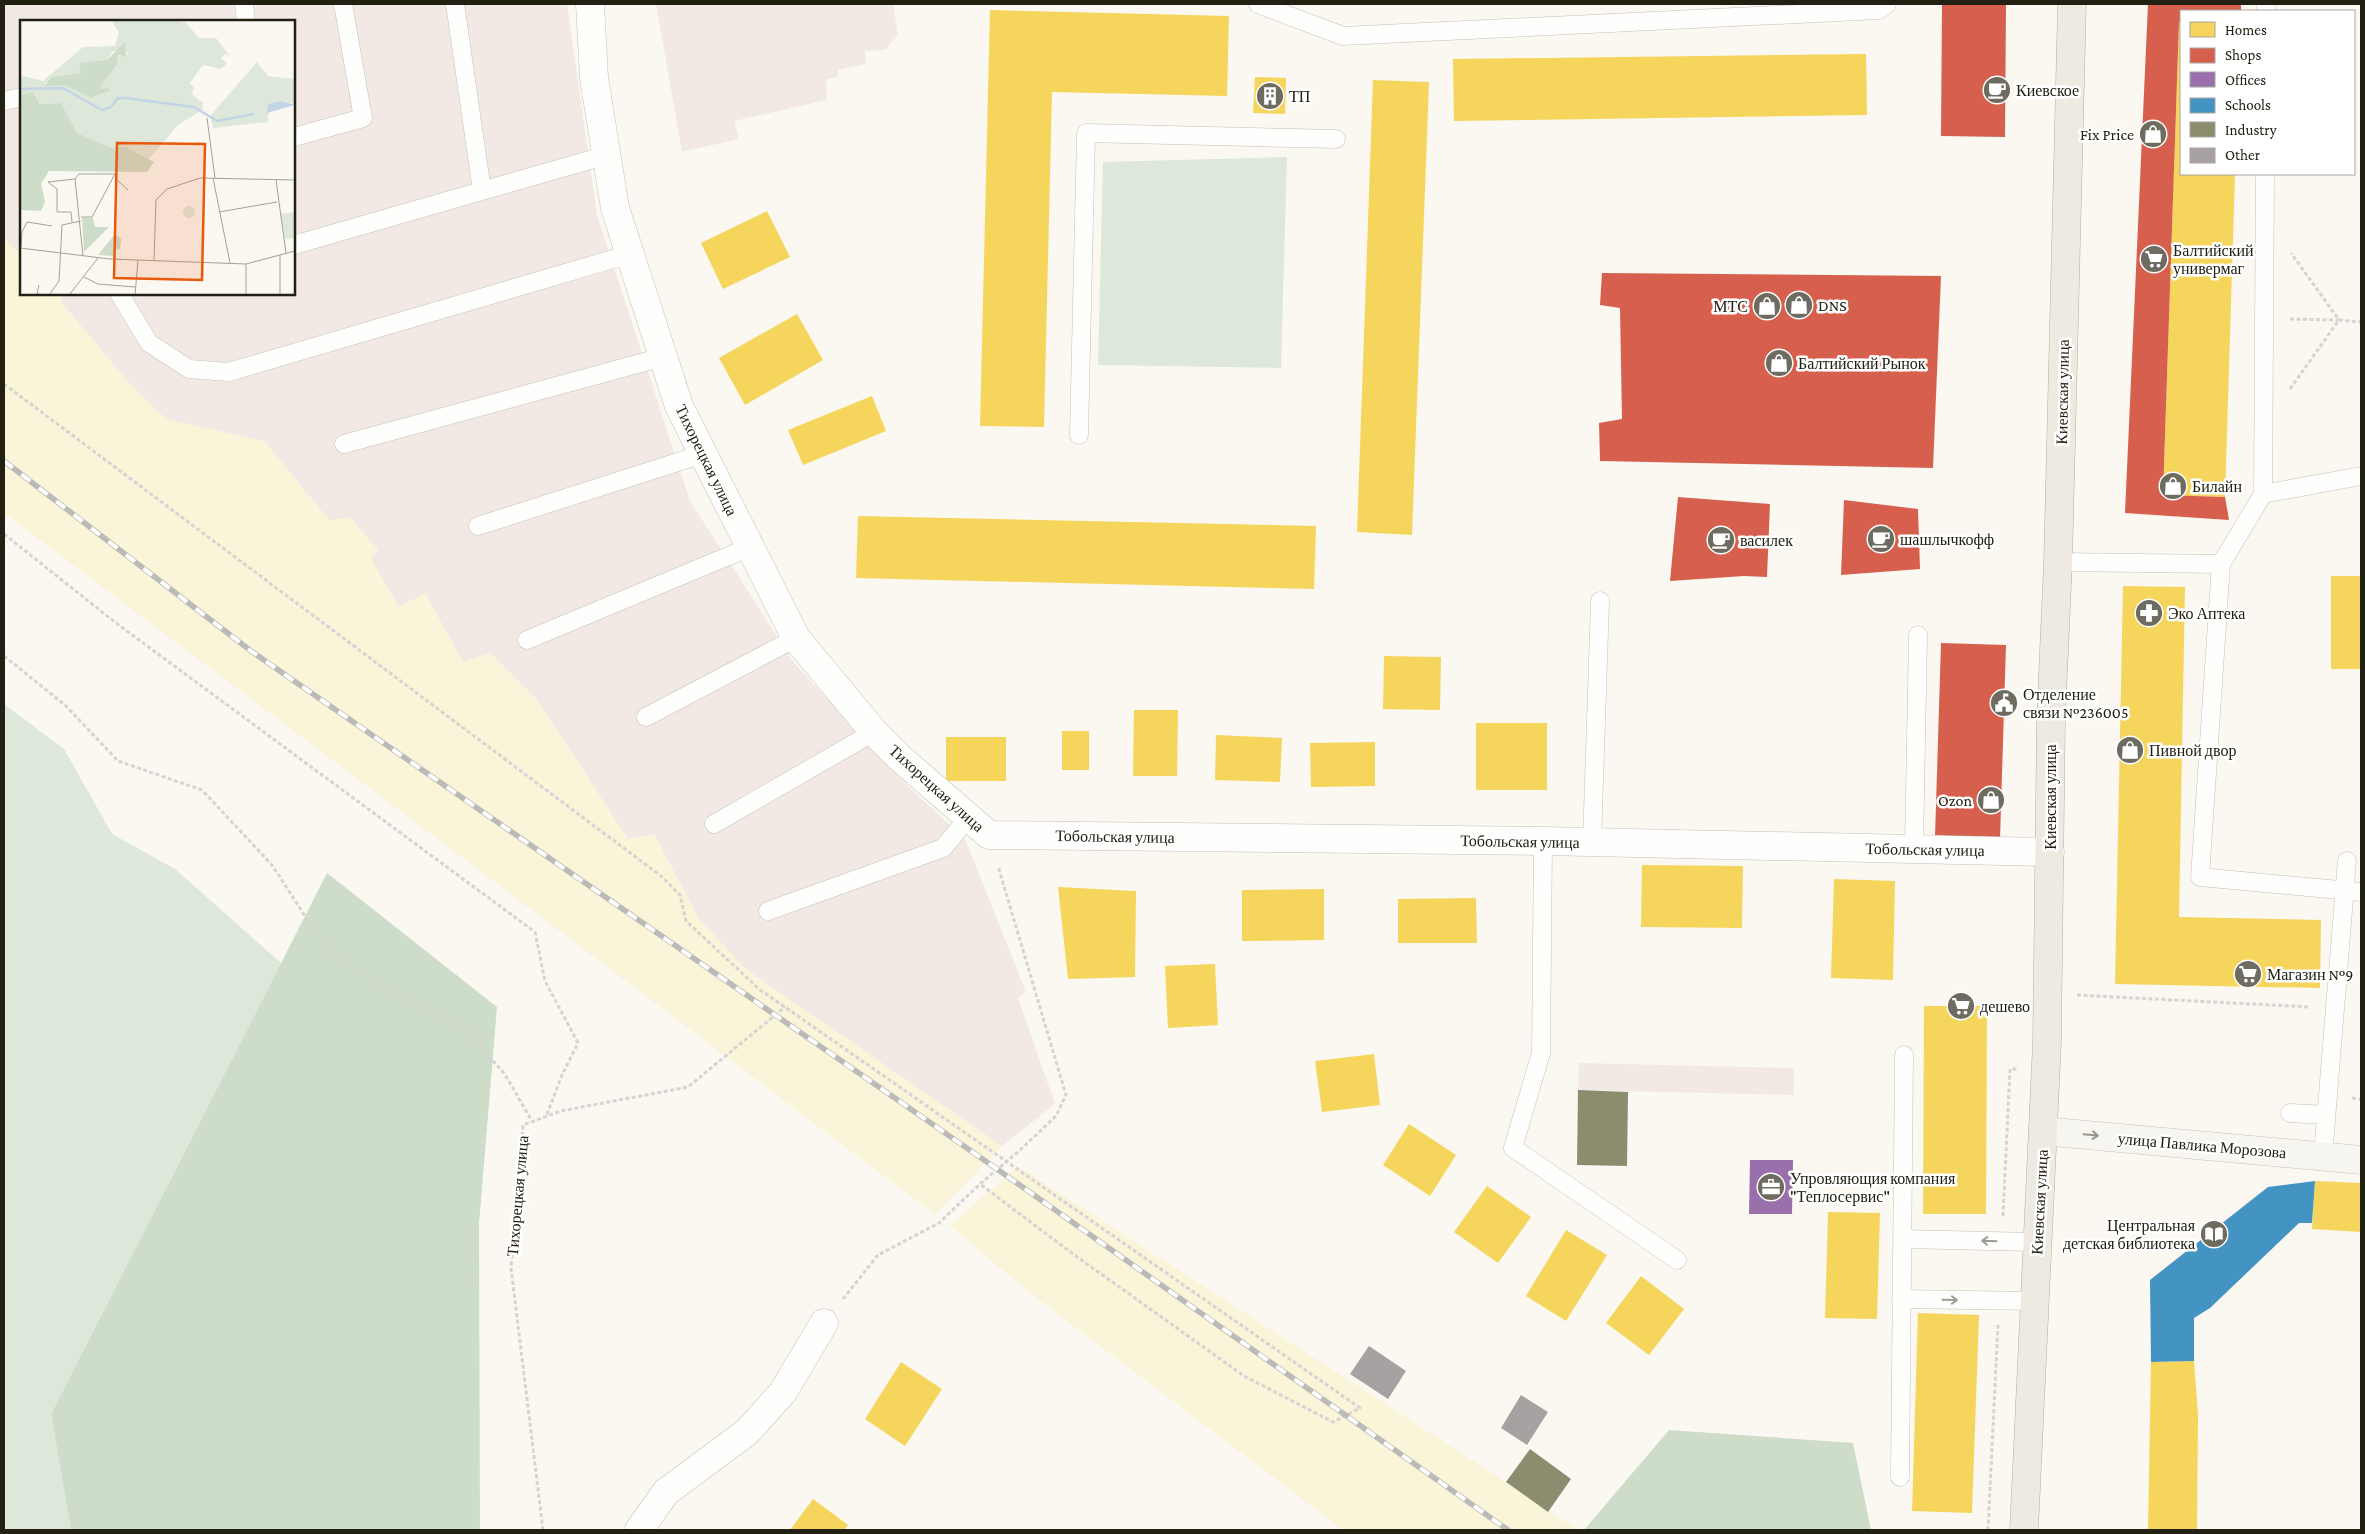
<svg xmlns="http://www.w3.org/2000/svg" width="2365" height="1534" font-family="'Crimson Pro',serif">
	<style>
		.built { fill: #faf4d9 }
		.industrial { fill: #f2e9e5 }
		.green { fill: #dee8da }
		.forest { fill: #cedcca }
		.homes { fill: #f6d55c }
		.shops { fill: #d6604d }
		.offices { fill: #9970ab }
		.schools { fill: #4393c3 }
		.industry { fill: #8c8c6e }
		.building { fill: #a7a1a2 }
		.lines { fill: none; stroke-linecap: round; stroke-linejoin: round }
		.lane-casing { stroke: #c3c1b7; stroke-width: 19 }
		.street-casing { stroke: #c3c1b7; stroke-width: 29 }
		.secondary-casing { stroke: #c3c1b7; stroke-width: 29 }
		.primary-casing { stroke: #b5ae9c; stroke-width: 29 }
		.path { stroke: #d5d4d2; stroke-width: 3; stroke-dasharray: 4 2.5; stroke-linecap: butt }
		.lane { stroke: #fefefd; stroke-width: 18 }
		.street { stroke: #fefefd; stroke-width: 28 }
		.secondary { stroke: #f7f5ef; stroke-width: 28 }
		.primary { stroke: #eeeae2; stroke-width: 28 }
		.rail-casing { stroke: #babab7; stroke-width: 5.5 }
		.rail { stroke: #fff; stroke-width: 4; stroke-dasharray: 11; stroke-linecap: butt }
		.oneway { stroke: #97958c }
		.oneway2 { stroke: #9b9a94 }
		.labels { text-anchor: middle; stroke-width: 5; stroke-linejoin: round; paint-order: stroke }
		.poi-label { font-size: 16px; fill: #222013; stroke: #fff; text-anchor: start }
		.street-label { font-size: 16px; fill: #222013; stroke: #fff }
		.inset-river { fill: none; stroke: #c3d4e4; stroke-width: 2.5 }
		.inset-road { fill: none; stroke: #a4a298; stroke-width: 1 }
		.view { fill: #e8590c; fill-opacity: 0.15; stroke: #e8590c; stroke-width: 2.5 }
		.inset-edge { fill: none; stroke: #222013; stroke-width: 2.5 }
	</style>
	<rect width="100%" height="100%" fill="#faf8f1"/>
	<path class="built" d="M 4,239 L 21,254 L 21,294 L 58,294 L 66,308 L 129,383 L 166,419 L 264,441 L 330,521 L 350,517 L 378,550 L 371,559 L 425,593 L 463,662 L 490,653 L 538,701 L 628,839 L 654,834 L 698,917 L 743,967 L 1002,1146 L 935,1214 L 4,513 Z
		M 1018,1166 L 1506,1482 L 1548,1512 L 1580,1530 L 1343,1530 L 1024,1288 L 950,1226 Z"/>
	<path class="industrial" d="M 4,4 L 567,4 L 597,215 L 690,501 L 795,664 L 908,786 L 965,839 L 1026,992 L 1018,998 L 1055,1104 L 1002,1146 L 743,967 L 698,917 L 654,834 L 628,839 L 538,701 L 490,653 L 463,662 L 425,593 L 399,607 L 371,559 L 378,550 L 350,517 L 330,521 L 264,441 L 166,419 L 129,383 L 66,308 L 58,294 L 294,294 L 294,21 L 21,21 L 21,254 L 4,239 Z
		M 656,4 L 893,4 L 898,35 L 885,50 L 865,51 L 866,64 L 838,70 L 838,77 L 826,79 L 827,100 L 734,121 L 739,139 L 682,152 Z
		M 1579,1063 L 1794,1068 L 1794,1095 L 1578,1090 Z"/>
	<path class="green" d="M 1287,157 L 1281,368 L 1098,365 L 1103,162 Z
		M 4,704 L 64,749 L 112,834 L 175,869 L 281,963 L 51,1414 L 71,1530 L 4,1530 Z"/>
	<path class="forest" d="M 327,873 L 497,1007 L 479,1224 L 480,1530 L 71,1530 L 51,1414 Z
		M 1669,1430 L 1853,1443 L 1871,1530 L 1584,1530 Z"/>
	<path class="homes" d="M 990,10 L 1229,16 L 1227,96 L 1052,92 L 1044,427 L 980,426 Z
		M 2179,22 L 2181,22 L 2181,174 L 2235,174 L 2225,497 L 2163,495 Z
		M 1866,54 L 1867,115 L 1454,121 L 1453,59 Z
		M 1255,77 L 1286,78 L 1285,114 L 1253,113 Z
		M 1373,80 L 1429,82 L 1412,535 L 1357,532 Z
		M 767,211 L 790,257 L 723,289 L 701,243 Z
		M 797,314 L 823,360 L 745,405 L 719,358 Z
		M 872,396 L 886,431 L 803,465 L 788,430 Z
		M 858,516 L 1316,526 L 1314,589 L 856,578 Z
		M 2331,576 L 2361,576 L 2361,669 L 2331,669 Z
		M 2123,586 L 2185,587 L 2179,917 L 2321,920 L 2320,988 L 2115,984 Z
		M 1384,656 L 1441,657 L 1440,710 L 1383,709 Z
		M 1134,710 L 1178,710 L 1177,776 L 1133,776 Z
		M 1476,723 L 1547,723 L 1547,790 L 1476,790 Z
		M 1062,731 L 1089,731 L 1089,770 L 1062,770 Z
		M 1216,735 L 1282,738 L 1280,782 L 1215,780 Z
		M 946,737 L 1006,737 L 1006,781 L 946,781 Z
		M 1375,742 L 1375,786 L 1311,787 L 1310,743 Z
		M 1642,865 L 1743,866 L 1742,928 L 1641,927 Z
		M 1834,879 L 1895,881 L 1893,980 L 1831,978 Z
		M 1058,887 L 1136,891 L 1135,977 L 1068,979 Z
		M 1324,889 L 1324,940 L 1242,941 L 1242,890 Z
		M 1476,898 L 1477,943 L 1398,943 L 1398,899 Z
		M 1215,964 L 1218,1025 L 1168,1028 L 1165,966 Z
		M 1924,1006 L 1987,1006 L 1986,1214 L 1923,1214 Z
		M 1374,1054 L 1380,1105 L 1322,1112 L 1315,1061 Z
		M 1409,1124 L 1456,1155 L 1430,1196 L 1383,1165 Z
		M 2315,1181 L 2361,1183 L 2361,1232 L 2312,1229 Z
		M 1487,1186 L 1531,1217 L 1498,1263 L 1454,1232 Z
		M 1828,1212 L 1880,1213 L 1877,1319 L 1825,1318 Z
		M 1566,1230 L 1607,1255 L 1566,1321 L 1526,1296 Z
		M 1641,1276 L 1684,1309 L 1649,1355 L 1606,1323 Z
		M 1918,1313 L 1979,1315 L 1972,1513 L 1912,1511 Z
		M 2194,1361 L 2198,1416 L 2197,1530 L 2148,1530 L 2151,1362 Z
		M 901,1362 L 942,1389 L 905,1446 L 865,1419 Z
		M 813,1499 L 848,1525 L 844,1530 L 790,1530 Z"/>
	<path class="shops" d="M 1942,4 L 2006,4 L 2005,137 L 1941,136 Z
		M 2148,4 L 2241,4 L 2241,11 L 2181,11 L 2181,22 L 2179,22 L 2163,495 L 2225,497 L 2229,520 L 2125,513 Z
		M 1602,273 L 1941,276 L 1933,468 L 1600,461 L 1599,423 L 1622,419 L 1620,308 L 1600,305 Z
		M 1678,497 L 1770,504 L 1767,577 L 1744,576 L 1670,581 Z
		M 1844,500 L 1918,509 L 1920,569 L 1841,575 Z
		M 1941,643 L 2006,645 L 2000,839 L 1935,837 Z"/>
	<path class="offices" d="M 1750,1160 L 1793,1160 L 1792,1214 L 1749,1214 Z"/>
	<path class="schools" d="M 2315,1181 L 2312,1223 L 2299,1223 L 2210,1308 L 2194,1318 L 2194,1361 L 2151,1362 L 2150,1280 L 2268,1187 Z"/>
	<path class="industry" d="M 1578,1090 L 1628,1092 L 1627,1166 L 1577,1165 Z
		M 1530,1449 L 1571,1479 L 1548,1512 L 1506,1482 Z"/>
	<path class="building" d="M 1369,1346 L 1406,1371 L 1388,1399 L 1350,1374 Z
		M 1521,1395 L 1548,1412 L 1527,1445 L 1501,1428 Z"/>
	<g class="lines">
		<defs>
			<path id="lane" d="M 244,4 L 246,21
				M 455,4 L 482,191
				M 1258,4 L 1343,36 L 1879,10 L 1887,4
				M 2266,11 L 2266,4
				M 4,101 L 21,97
				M 294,137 L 363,118 L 343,4
				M 294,245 L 607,155
				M 124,294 L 120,295 L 149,343 L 189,369 L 229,372 L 630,254
				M 1079,435 L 1086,133 L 1336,139
				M 344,444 L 663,357
				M 2263,494 L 2361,476
				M 478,526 L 703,454
				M 2058,562 L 2221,564 L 2263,494 L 2265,174
				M 2221,564 L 2200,877 L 2361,892
				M 527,640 L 750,547
				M 646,717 L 796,638
				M 714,824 L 874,732
				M 1543,841 L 1541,1053 L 1513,1148 L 1677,1260
				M 1592,842 L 1600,601
				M 1914,848 L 1918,635
				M 768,911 L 943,848 L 969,817
				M 2290,1113 L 2326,1115
				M 2323,1156 L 2347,861
				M 1902,1239 L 2038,1242
				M 1901,1299 L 2035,1301
				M 1900,1477 L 1904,1055"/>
			<path id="street" d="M 590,4 L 594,78 L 615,208 L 679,406 L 796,638 L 874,732 L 900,758 L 989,835 L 1543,841 L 2050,852
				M 639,1530 L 666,1492 L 747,1432 L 783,1392 L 824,1323"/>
			<path id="secondary" d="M 2043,1131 L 2361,1160"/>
			<path id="primary" d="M 2024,1530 L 2047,1042 L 2051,719 L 2058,562 L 2072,4"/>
		</defs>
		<use href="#lane" class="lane-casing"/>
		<use href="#street" class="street-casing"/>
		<use href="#secondary" class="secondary-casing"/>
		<use href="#primary" class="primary-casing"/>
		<path class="path" d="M 2290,319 L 2339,320 L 2291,253
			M 4,384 L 661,876 L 680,895 L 686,921 L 759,989 L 1360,1408 L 1333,1422 L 1244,1376 L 1069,1251 L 980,1184
			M 2290,389 L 2339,320 L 2361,322
			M 4,534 L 116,623 L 535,932 L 545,981 L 578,1043 L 562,1075 L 546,1117
			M 4,656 L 65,705 L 118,761 L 202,790 L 272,865 L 327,950 L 391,993 L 461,1025 L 504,1073 L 532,1121
			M 2077,995 L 2310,1007
			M 2352,1098 L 2361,1099
			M 2003,1216 L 2010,1069 L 2017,1069
			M 843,1299 L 878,1255 L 939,1223 L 980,1184 L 1018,1152 L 1056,1116 L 1066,1095 L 998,866
			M 543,1530 L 511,1268 L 523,1125 L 561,1111 L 688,1087 L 785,1007
			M 1988,1530 L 1998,1324"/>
		<use href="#lane" class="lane"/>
		<use href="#street" class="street"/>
		<use href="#secondary" class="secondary"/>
		<use href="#primary" class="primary"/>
		<defs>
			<path id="rail" d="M 4,461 L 251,651 L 997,1169 L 1508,1530"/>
		</defs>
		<use href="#rail" class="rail-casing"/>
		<use href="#rail" class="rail"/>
	</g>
	<defs><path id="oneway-shaft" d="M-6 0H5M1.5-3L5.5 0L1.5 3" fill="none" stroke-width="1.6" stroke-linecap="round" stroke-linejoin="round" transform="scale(1.25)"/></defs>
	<use class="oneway" href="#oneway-shaft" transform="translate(2091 1135) rotate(5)"/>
	<g class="oneway2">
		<use href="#oneway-shaft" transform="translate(1989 1241) rotate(-178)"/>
		<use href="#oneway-shaft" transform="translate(1950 1300) rotate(1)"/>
	</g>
	<defs>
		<symbol id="cafe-disc" viewBox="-11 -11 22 22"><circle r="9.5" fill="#6e6c61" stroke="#fff"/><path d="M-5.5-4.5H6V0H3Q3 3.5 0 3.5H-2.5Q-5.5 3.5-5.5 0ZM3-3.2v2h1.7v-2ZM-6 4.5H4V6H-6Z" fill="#fff"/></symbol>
		<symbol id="building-disc" viewBox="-11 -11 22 22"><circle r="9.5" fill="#6e6c61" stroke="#fff"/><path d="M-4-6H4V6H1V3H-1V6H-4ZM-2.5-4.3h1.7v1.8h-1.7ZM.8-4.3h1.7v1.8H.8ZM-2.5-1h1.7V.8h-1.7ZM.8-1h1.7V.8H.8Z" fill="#fff"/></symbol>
		<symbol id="shop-disc" viewBox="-11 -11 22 22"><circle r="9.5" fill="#6e6c61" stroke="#fff"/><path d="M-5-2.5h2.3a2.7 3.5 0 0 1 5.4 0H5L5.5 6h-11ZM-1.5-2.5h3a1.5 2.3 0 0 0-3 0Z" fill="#fff"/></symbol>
		<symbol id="supermarket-disc" viewBox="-11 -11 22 22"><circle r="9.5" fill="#6e6c61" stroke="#fff"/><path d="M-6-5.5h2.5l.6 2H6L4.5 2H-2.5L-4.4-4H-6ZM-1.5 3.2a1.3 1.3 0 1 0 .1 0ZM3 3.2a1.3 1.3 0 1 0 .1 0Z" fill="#fff"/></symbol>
		<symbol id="pharmacy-disc" viewBox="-11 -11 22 22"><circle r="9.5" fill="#6e6c61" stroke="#fff"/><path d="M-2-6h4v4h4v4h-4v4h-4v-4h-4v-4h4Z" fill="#fff"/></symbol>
		<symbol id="civic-disc" viewBox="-11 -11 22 22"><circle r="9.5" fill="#6e6c61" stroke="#fff"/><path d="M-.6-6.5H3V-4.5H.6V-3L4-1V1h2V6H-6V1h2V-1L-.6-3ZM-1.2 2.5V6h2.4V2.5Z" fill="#fff"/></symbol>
		<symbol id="office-disc" viewBox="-11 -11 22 22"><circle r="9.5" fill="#6e6c61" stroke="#fff"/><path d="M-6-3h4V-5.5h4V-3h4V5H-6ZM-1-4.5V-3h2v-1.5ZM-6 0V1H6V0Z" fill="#fff"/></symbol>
		<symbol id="library-disc" viewBox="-11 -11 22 22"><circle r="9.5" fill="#6e6c61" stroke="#fff"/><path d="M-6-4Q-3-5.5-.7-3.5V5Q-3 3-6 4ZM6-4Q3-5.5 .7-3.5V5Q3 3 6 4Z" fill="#fff"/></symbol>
	</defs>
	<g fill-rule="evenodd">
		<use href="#cafe-disc" x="1981" y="74" width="32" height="32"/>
		<use href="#building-disc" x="1254" y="80" width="32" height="32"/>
		<use href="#shop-disc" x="2137" y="118" width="32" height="32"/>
		<use href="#supermarket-disc" x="2138" y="243" width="32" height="32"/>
		<use href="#shop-disc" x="1783" y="289" width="32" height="32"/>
		<use href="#shop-disc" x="1751" y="290" width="32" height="32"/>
		<use href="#shop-disc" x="1763" y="347" width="32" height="32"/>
		<use href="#shop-disc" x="2157" y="470" width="32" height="32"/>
		<use href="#cafe-disc" x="1865" y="523" width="32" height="32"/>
		<use href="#cafe-disc" x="1705" y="524" width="32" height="32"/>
		<use href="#pharmacy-disc" x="2133" y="597" width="32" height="32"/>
		<use href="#civic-disc" x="1988" y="687" width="32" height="32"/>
		<use href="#shop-disc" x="2114" y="734" width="32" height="32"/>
		<use href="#shop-disc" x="1975" y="784" width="32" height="32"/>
		<use href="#supermarket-disc" x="2232" y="958" width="32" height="32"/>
		<use href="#supermarket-disc" x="1945" y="990" width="32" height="32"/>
		<use href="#office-disc" x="1755" y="1171" width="32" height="32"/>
		<use href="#library-disc" x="2198" y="1218" width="32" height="32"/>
	</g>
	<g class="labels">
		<g class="poi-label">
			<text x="2016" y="96">Киевское</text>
			<text x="1289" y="102">ТП</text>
			<text x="2134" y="140" text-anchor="end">Fix Price</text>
			<text x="2173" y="256">Балтийский<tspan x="2173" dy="18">универмаг</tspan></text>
			<text x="1818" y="311">DNS</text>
			<text x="1748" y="312" text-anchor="end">МТС</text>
			<text x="1798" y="369">Балтийский Рынок</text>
			<text x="2192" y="492">Билайн</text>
			<text x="1900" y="545">шашлычкофф</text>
			<text x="1740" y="546">василек</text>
			<text x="2168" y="619">Эко Аптека</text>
			<text x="2023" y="700">Отделение<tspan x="2023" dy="18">связи №236005</tspan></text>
			<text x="2149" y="756">Пивной двор</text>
			<text x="1972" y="806" text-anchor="end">Ozon</text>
			<text x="2267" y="980">Магазин №9</text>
			<text x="1980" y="1012">дешево</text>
			<text x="1790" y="1184">Упровляющия компания<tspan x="1790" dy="18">"Теплосервис"</tspan></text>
			<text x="2195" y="1231" text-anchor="end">Центральная<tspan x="2195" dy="18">детская библиотека</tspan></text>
		</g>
		<g class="street-label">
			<text transform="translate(2062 392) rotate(-89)" y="6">Киевская улица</text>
			<text transform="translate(707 460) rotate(64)" y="6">Тихорецкая улица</text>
			<text transform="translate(937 788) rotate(42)" y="6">Тихорецкая улица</text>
			<text transform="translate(2050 797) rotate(-90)" y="6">Киевская улица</text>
			<text transform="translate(1115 836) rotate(1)" y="6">Тобольская улица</text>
			<text transform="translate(1520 841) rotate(1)" y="6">Тобольская улица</text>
			<text transform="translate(1925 849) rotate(1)" y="6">Тобольская улица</text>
			<text transform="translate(2202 1145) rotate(5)" y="6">улица Павлика Морозова</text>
			<text transform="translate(517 1196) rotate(-85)" y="6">Тихорецкая улица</text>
			<text transform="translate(2039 1202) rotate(-87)" y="6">Киевская улица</text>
		</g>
	</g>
	<g transform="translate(20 20)">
		<rect width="275" height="275" fill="#faf8f1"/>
		<path d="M 91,0 L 155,0 L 166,3 L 179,18 L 196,18 L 210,36 L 205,34 L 201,38 L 207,43 L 201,49 L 183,45 L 170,63 L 174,68 L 172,74 L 183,83 L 182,90 L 158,105 L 129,139 L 104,126 L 92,128 L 56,113 L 41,83 L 20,84 L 13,72 L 0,75 L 0,55 L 23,61 L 63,27 L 95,26 L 99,12 ZM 93,31 L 108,32 L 106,36 L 98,34 L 97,45 L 79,69 L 89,71 L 71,78 L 44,65 L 25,65 L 31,57 L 62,53 L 59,46 L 87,40 ZM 237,42 L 248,56 L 275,59 L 275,84 L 262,81 L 248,84 L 248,102 L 193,108 L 190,96 ZM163 192a6 6 0 1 1 12 0a6 6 0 1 1-12 0ZM 275,192 L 275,218 L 265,219 L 260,194 Z" fill="#dee8da" fill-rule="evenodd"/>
		<path d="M 105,22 L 106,37 L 98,34 L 97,45 L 79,69 L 89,68 L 89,71 L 71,78 L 44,65 L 25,66 L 31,57 L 61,53 L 59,46 L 61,43 L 87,40 ZM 13,72 L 20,84 L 41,83 L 57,113 L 92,128 L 104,126 L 134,142 L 127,152 L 29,151 L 21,164 L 25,182 L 21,191 L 0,190 L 0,75 ZM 62,198 L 73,198 L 75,207 L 89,207 L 64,232 ZM 95,214 L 101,219 L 100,229 L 95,230 L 94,236 L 78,235 Z" fill="#cedcca"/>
		<path d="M 262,81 L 275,85 L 247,93 L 248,84 Z" fill="#c3d4e4"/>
		<path class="inset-river" d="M 0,69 L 43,68 L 82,90 L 91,87 L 98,78 L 106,78 L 174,87 L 197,101 L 234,94"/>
		<path class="inset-road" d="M 187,98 L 195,158M 95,158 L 108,170M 193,158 L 210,243M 55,159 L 59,154 L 95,154 L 72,197 L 61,197M 55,159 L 63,236M 256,160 L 266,233M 199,192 L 257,182M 52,202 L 51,192 L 37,192 L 37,169 L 28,162 L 55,159M 1,227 L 2,212 L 7,202 L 32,206M 0,228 L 90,239 L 226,244 L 275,231M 260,235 L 260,275M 134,240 L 136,180 L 147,169 L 180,158 L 275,160M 64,257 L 78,264 L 115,267M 19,265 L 17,274 L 24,275M 29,275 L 39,261 L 42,205 L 61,201M 49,275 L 78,238M 115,275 L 118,240M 226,275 L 226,244"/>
		<path class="view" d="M 97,123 L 185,124 L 182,260 L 94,258 Z"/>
		<rect width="275" height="275" class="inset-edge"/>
	</g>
	<rect width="2365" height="1534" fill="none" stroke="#222013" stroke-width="10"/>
	<rect x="2180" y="10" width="175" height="165" fill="#ffffff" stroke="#a7a6a1"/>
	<rect x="2190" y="22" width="25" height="15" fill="#f6d55c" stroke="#a7a6a1"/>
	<text x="2225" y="35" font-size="15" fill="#222013">Homes</text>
	<rect x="2190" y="48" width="25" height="15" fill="#d6604d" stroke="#a7a6a1"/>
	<text x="2225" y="60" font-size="15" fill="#222013">Shops</text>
	<rect x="2190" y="72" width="25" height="15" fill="#9970ab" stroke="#a7a6a1"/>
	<text x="2225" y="85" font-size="15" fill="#222013">Offices</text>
	<rect x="2190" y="98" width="25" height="15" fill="#4393c3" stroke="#a7a6a1"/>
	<text x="2225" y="110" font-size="15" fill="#222013">Schools</text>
	<rect x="2190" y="122" width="25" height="15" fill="#8c8c6e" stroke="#a7a6a1"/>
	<text x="2225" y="135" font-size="15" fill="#222013">Industry</text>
	<rect x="2190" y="148" width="25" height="15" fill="#a7a1a2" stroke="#a7a6a1"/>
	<text x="2225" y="160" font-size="15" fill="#222013">Other</text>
</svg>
